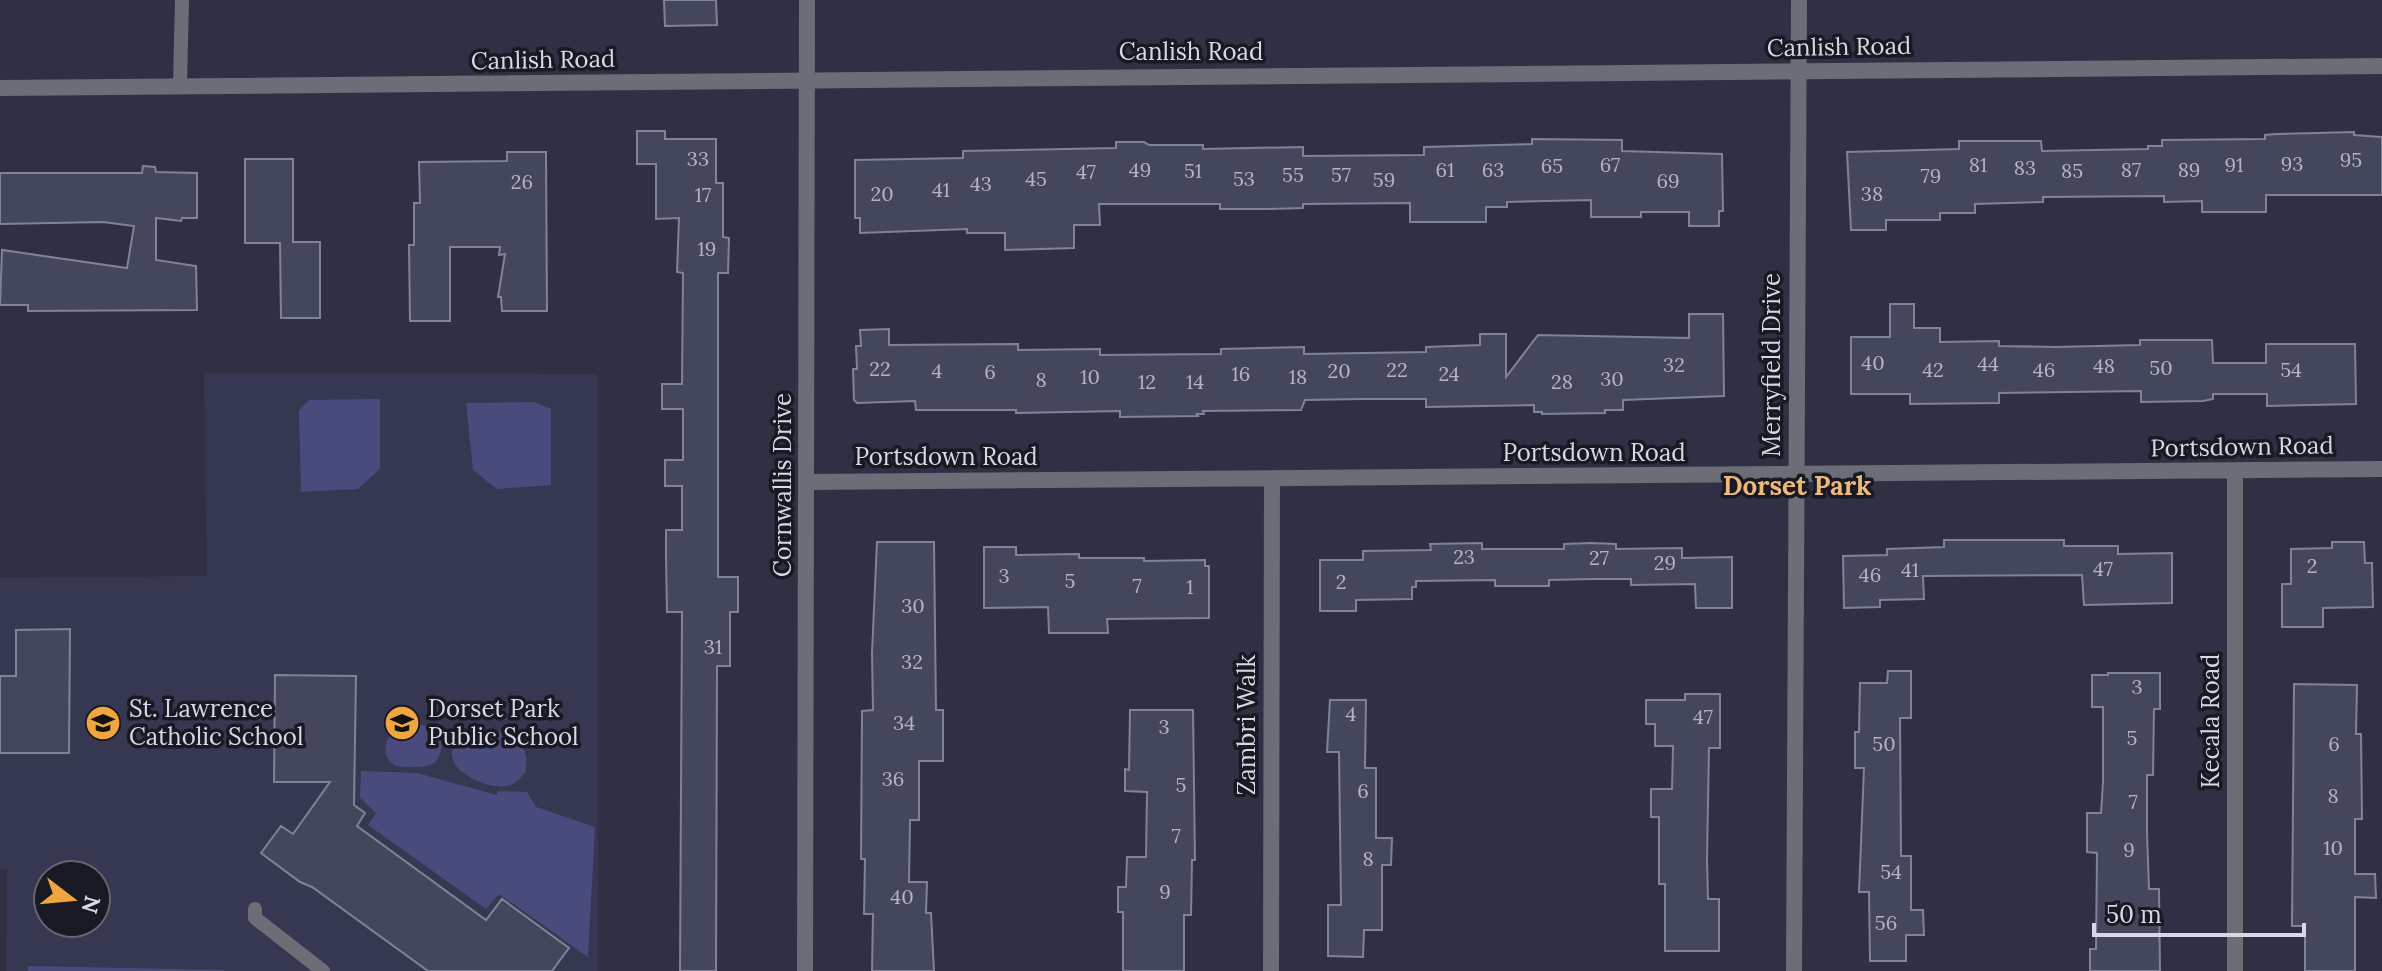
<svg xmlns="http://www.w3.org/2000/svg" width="2382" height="971" font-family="Lora,serif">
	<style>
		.built { fill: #363852; fill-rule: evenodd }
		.green { fill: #484b7c }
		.building { fill: #44475c; stroke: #7f8299; stroke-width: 2 }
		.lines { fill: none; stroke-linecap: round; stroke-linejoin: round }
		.lane { stroke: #6b6d77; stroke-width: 14 }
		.street { stroke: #6b6d77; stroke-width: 16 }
		.labels { text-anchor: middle; stroke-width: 7; stroke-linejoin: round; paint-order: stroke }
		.number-label { font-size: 20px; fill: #b2b4c3 }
		.street-label { font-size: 24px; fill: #d6d8e5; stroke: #181922 }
		.poi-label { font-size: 24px; fill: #d6d8e5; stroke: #181922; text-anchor: start }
		.neighbourhood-label { font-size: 26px; font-weight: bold; fill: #eeb87a; stroke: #181922 }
	</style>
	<rect width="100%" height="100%" fill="#2f3044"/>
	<path class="built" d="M 204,373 L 598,374 L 598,971 L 6,971 L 7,869 L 0,869 L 0,578 L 207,576 ZM 48,875 L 96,875 L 96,923 L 48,923 Z"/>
	<path class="green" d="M 380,399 L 380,469 L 358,489 L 301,492 L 299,410 L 309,400 Z
		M 534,402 L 551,409 L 551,485 L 497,489 L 473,470 L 466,403 Z
		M 401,723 L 432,726 L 442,744 C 440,763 433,767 413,767 C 408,766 399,768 395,765 C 376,755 389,730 401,723 Z
		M 508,732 C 524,743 529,754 525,773 C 521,777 516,783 510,785 C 493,792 441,772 454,745 C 457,740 463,735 469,733 C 480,730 496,732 508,732 Z
		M 361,771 L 417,773 L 497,795 L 498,791 L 527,792 L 536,807 L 595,827 L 588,957 L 499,894 L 486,909 L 368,825 L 376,813 L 360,798 Z
		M 28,966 L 224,970 L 224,971 L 28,971 Z"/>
	<path class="building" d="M 664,0 L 716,0 L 717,25 L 665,26 Z
		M 637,131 L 665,131 L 665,139 L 716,139 L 716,183 L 723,183 L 723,237 L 729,238 L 728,273 L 718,273 L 718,577 L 738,577 L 738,612 L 730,612 L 730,666 L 717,666 L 716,971 L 680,971 L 682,612 L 667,612 L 666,556 L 666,530 L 682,530 L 682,486 L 665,486 L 665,460 L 683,460 L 683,409 L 662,409 L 662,384 L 682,384 L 683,273 L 677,272 L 679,218 L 656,219 L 656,164 L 637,164 Z
		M 2354,132 L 2354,135 L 2382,137 L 2382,195 L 2266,195 L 2266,212 L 2202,212 L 2202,201 L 2164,202 L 2164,196 L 2043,197 L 2043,202 L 1975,204 L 1975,213 L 1940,213 L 1940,220 L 1886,220 L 1886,230 L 1851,230 L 1847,152 L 1959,149 L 1959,141 L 2041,141 L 2042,151 L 2148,149 L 2148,146 L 2162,146 L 2162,140 L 2265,139 L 2265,135 L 2276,134 Z
		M 1532,139 L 1622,140 L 1622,151 L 1722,154 L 1723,211 L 1719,211 L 1719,226 L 1689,226 L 1689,212 L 1641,212 L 1641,217 L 1591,217 L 1591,200 L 1507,202 L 1507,207 L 1486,207 L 1486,222 L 1410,222 L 1410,203 L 1303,204 L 1303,208 L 1271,209 L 1220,209 L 1220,204 L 1099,204 L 1100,225 L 1074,225 L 1074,248 L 1005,250 L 1005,233 L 967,233 L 967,229 L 860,233 L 860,218 L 855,218 L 855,160 L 963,158 L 963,151 L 1116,148 L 1116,142 L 1144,142 L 1149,145 L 1203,145 L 1203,149 L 1303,147 L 1303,156 L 1424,155 L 1424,147 L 1532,144 Z
		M 507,152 L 546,152 L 547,311 L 502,311 L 501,297 L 498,297 L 505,254 L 499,255 L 500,247 L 450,247 L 450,321 L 410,321 L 409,245 L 414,245 L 414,203 L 420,203 L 419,162 L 507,161 Z
		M 245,159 L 293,159 L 293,242 L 320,242 L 320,318 L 281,318 L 280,243 L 245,243 Z
		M 143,166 L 155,167 L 156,172 L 197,173 L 197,218 L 182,218 L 181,221 L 156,218 L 156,260 L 196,266 L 197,310 L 28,311 L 28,305 L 0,305 L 2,250 L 127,268 L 134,226 L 103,222 L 0,224 L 0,173 L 142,173 Z
		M 1890,304 L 1914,304 L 1914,328 L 1940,328 L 1940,342 L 1999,341 L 1999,346 L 2055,347 L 2140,345 L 2140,340 L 2212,340 L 2213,363 L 2266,363 L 2266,344 L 2355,344 L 2356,404 L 2267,406 L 2267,394 L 2213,394 L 2213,399 L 2203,401 L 2141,402 L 2141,391 L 1999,393 L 1999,403 L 1910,404 L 1910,394 L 1851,394 L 1851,337 L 1890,337 Z
		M 1689,314 L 1723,314 L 1724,396 L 1623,400 L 1623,410 L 1605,410 L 1605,413 L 1542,414 L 1542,412 L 1534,412 L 1534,405 L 1426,407 L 1426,399 L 1360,399 L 1305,400 L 1301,410 L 1203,411 L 1204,414 L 1197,414 L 1198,416 L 1120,417 L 1120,411 L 1016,413 L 1016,410 L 916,410 L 915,401 L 857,403 L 854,400 L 853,369 L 857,369 L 856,346 L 861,346 L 860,330 L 889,329 L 889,345 L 1018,344 L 1018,350 L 1100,349 L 1100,355 L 1221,354 L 1221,349 L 1304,347 L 1304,354 L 1426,352 L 1426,347 L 1480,345 L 1480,334 L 1506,334 L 1506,377 L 1538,335 L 1689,338 Z
		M 1944,540 L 2064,540 L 2064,546 L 2118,546 L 2118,554 L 2172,553 L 2172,603 L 2084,605 L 2082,575 L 1923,576 L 1924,599 L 1880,600 L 1880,607 L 1844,608 L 1843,556 L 1887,555 L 1887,549 L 1944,547 Z
		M 877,542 L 934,542 L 936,710 L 943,710 L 943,761 L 919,761 L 919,820 L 910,820 L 909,882 L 927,882 L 926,913 L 931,913 L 934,971 L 872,971 L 873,914 L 864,914 L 865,859 L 861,859 L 862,711 L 873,710 L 872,653 Z
		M 2332,542 L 2364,542 L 2365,563 L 2372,563 L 2373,607 L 2323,608 L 2323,627 L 2282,627 L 2282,584 L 2291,584 L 2291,549 L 2332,548 Z
		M 1482,543 L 1482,549 L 1564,549 L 1564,544 L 1591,543 L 1616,544 L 1616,549 L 1682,548 L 1682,558 L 1732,557 L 1732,608 L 1696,608 L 1695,584 L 1631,585 L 1631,579 L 1592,579 L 1549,580 L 1549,586 L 1495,586 L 1495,580 L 1416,581 L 1416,587 L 1412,587 L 1412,599 L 1356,600 L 1356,611 L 1320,611 L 1320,560 L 1363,560 L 1363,551 L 1431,550 L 1430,544 Z
		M 984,547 L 1016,547 L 1016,555 L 1079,554 L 1079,558 L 1144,558 L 1144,561 L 1205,560 L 1205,566 L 1209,566 L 1209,618 L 1107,619 L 1108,633 L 1049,633 L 1048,607 L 984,608 Z
		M 70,629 L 69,753 L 0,753 L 0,676 L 16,676 L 16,630 Z
		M 1888,671 L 1911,671 L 1911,718 L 1900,718 L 1901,856 L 1911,856 L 1911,910 L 1923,910 L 1924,935 L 1906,935 L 1906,961 L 1870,961 L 1869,892 L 1859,892 L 1864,768 L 1855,768 L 1855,732 L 1859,732 L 1860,683 L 1887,683 Z
		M 2108,673 L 2160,673 L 2160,709 L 2154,709 L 2153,775 L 2147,775 L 2147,833 L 2149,889 L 2159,889 L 2160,971 L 2090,971 L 2090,949 L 2096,949 L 2097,853 L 2087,852 L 2087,813 L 2101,813 L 2103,782 L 2103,707 L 2092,707 L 2092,675 L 2108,675 Z
		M 275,675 L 356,676 L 354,805 L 365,813 L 357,826 L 486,920 L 502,899 L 569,948 L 552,971 L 428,971 L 312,887 L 300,882 L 261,853 L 281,826 L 293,834 L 330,782 L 274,782 Z
		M 2294,684 L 2357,685 L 2356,734 L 2361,734 L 2362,819 L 2355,819 L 2355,874 L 2375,874 L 2376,898 L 2355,897 L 2355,971 L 2305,971 L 2305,926 L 2292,926 Z
		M 1685,694 L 1720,694 L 1720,748 L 1709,748 L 1707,859 L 1708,899 L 1719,899 L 1719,951 L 1665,951 L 1665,884 L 1659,884 L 1659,817 L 1651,817 L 1651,789 L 1672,789 L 1673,746 L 1655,746 L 1655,724 L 1646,724 L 1646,700 L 1685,700 Z
		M 1330,700 L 1366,700 L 1365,768 L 1376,768 L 1376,838 L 1392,838 L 1391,865 L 1382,865 L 1382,930 L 1364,930 L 1363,957 L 1328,956 L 1328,905 L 1341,905 L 1339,752 L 1327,752 Z
		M 1130,710 L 1193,710 L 1195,860 L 1192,860 L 1191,915 L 1184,915 L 1184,971 L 1123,971 L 1123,912 L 1118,912 L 1118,887 L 1126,887 L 1127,857 L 1146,857 L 1147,792 L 1125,791 L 1125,769 L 1129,770 Z"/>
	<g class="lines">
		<path class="lane" d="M 180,86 L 182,0
			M 255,909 L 255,918 L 323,971"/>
		<path class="street" d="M 0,88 L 2382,66
			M 807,482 L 2382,469
			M 805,971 L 807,0
			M 1271,971 L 1272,479
			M 1794,971 L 1799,0
			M 2235,971 L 2235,471"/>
	</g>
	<defs>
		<symbol id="school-disc" viewBox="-11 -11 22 22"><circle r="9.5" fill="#f1a540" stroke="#181922"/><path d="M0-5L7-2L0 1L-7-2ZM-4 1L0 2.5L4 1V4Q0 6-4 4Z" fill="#111"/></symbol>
	</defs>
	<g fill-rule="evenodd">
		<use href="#school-disc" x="83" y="703" width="40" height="40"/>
		<use href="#school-disc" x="382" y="703" width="40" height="40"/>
	</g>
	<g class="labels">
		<g class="number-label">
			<text x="698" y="166">33</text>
			<text x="2351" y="167">95</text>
			<text x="2292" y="171">93</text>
			<text x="1610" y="172">67</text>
			<text x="1978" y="172">81</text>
			<text x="2234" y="172">91</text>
			<text x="1552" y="173">65</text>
			<text x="2025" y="175">83</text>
			<text x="1140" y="177">49</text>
			<text x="1445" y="177">61</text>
			<text x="1493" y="177">63</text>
			<text x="2131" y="177">87</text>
			<text x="2189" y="177">89</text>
			<text x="1193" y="178">51</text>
			<text x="2072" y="178">85</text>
			<text x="1086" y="179">47</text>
			<text x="1293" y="182">55</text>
			<text x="1341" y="182">57</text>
			<text x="1931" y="183">79</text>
			<text x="1036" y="186">45</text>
			<text x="1244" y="186">53</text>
			<text x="1384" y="187">59</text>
			<text x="1668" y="188">69</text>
			<text x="522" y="189">26</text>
			<text x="981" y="191">43</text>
			<text x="941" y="197">41</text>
			<text x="882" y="201">20</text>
			<text x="1872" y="201">38</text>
			<text x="703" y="202">17</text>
			<text x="707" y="256">19</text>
			<text x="1873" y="370">40</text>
			<text x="1988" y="371">44</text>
			<text x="1674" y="372">32</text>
			<text x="2104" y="373">48</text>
			<text x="2161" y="375">50</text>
			<text x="880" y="376">22</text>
			<text x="1397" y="377">22</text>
			<text x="1933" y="377">42</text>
			<text x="2044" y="377">46</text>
			<text x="2291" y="377">54</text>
			<text x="937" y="378">4</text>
			<text x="1339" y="378">20</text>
			<text x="990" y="379">6</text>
			<text x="1241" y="381">16</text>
			<text x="1449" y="381">24</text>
			<text x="1090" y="384">10</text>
			<text x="1298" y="384">18</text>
			<text x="1612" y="386">30</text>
			<text x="1041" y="387">8</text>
			<text x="1147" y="389">12</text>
			<text x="1195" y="389">14</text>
			<text x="1562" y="389">28</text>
			<text x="1464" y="564">23</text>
			<text x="1599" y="565">27</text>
			<text x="1665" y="570">29</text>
			<text x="2312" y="573">2</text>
			<text x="2103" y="576">47</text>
			<text x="1910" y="577">41</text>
			<text x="1870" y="582">46</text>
			<text x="1004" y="583">3</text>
			<text x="1070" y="588">5</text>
			<text x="1341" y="589">2</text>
			<text x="1137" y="593">7</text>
			<text x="1190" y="594">1</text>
			<text x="913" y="613">30</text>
			<text x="713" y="654">31</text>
			<text x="912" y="669">32</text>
			<text x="2137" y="694">3</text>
			<text x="1351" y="721">4</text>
			<text x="1703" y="724">47</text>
			<text x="904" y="730">34</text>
			<text x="1164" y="734">3</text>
			<text x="2132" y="745">5</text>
			<text x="1884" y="751">50</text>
			<text x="2334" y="751">6</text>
			<text x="893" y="786">36</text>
			<text x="1181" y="792">5</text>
			<text x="1363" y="798">6</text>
			<text x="2333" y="803">8</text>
			<text x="2133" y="809">7</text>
			<text x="1176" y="843">7</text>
			<text x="2333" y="855">10</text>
			<text x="2129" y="857">9</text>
			<text x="1368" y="866">8</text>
			<text x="1891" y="879">54</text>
			<text x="1165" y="899">9</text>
			<text x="902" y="904">40</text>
			<text x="1886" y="930">56</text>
		</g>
		<g class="street-label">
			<text transform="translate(1839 47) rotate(-1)" y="8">Canlish Road</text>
			<text x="1191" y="60">Canlish Road</text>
			<text transform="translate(543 60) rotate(-1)" y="8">Canlish Road</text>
			<text transform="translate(1772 365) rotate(-90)" y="8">Merryfield Drive</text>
			<text transform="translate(2242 447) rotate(-1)" y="8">Portsdown Road</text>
			<text x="1594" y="461">Portsdown Road</text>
			<text x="946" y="465">Portsdown Road</text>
			<text transform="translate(783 485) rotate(-90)" y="8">Cornwallis Drive</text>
			<text transform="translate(2211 721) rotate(-90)" y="8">Kecala Road</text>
			<text transform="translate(1247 725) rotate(-90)" y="8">Zambri Walk</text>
		</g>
		<g class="poi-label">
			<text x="129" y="717">St. Lawrence<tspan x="129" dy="28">Catholic School</tspan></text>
			<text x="428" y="717">Dorset Park<tspan x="428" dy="28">Public School</tspan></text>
		</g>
		<g class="neighbourhood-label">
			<text x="1797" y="495">Dorset Park</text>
		</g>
	</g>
	<g transform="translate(72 899) rotate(106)"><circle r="38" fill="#181922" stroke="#646570" stroke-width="2"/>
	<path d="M0-6L14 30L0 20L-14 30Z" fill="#f1a540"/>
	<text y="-12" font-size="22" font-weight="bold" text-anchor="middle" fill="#d6d8e5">N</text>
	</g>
	<path d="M2094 923v12h210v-12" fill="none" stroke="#d6d8e5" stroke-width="4"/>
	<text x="2106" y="923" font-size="24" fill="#d6d8e5" stroke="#181922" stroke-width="6" paint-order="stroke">50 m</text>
</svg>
